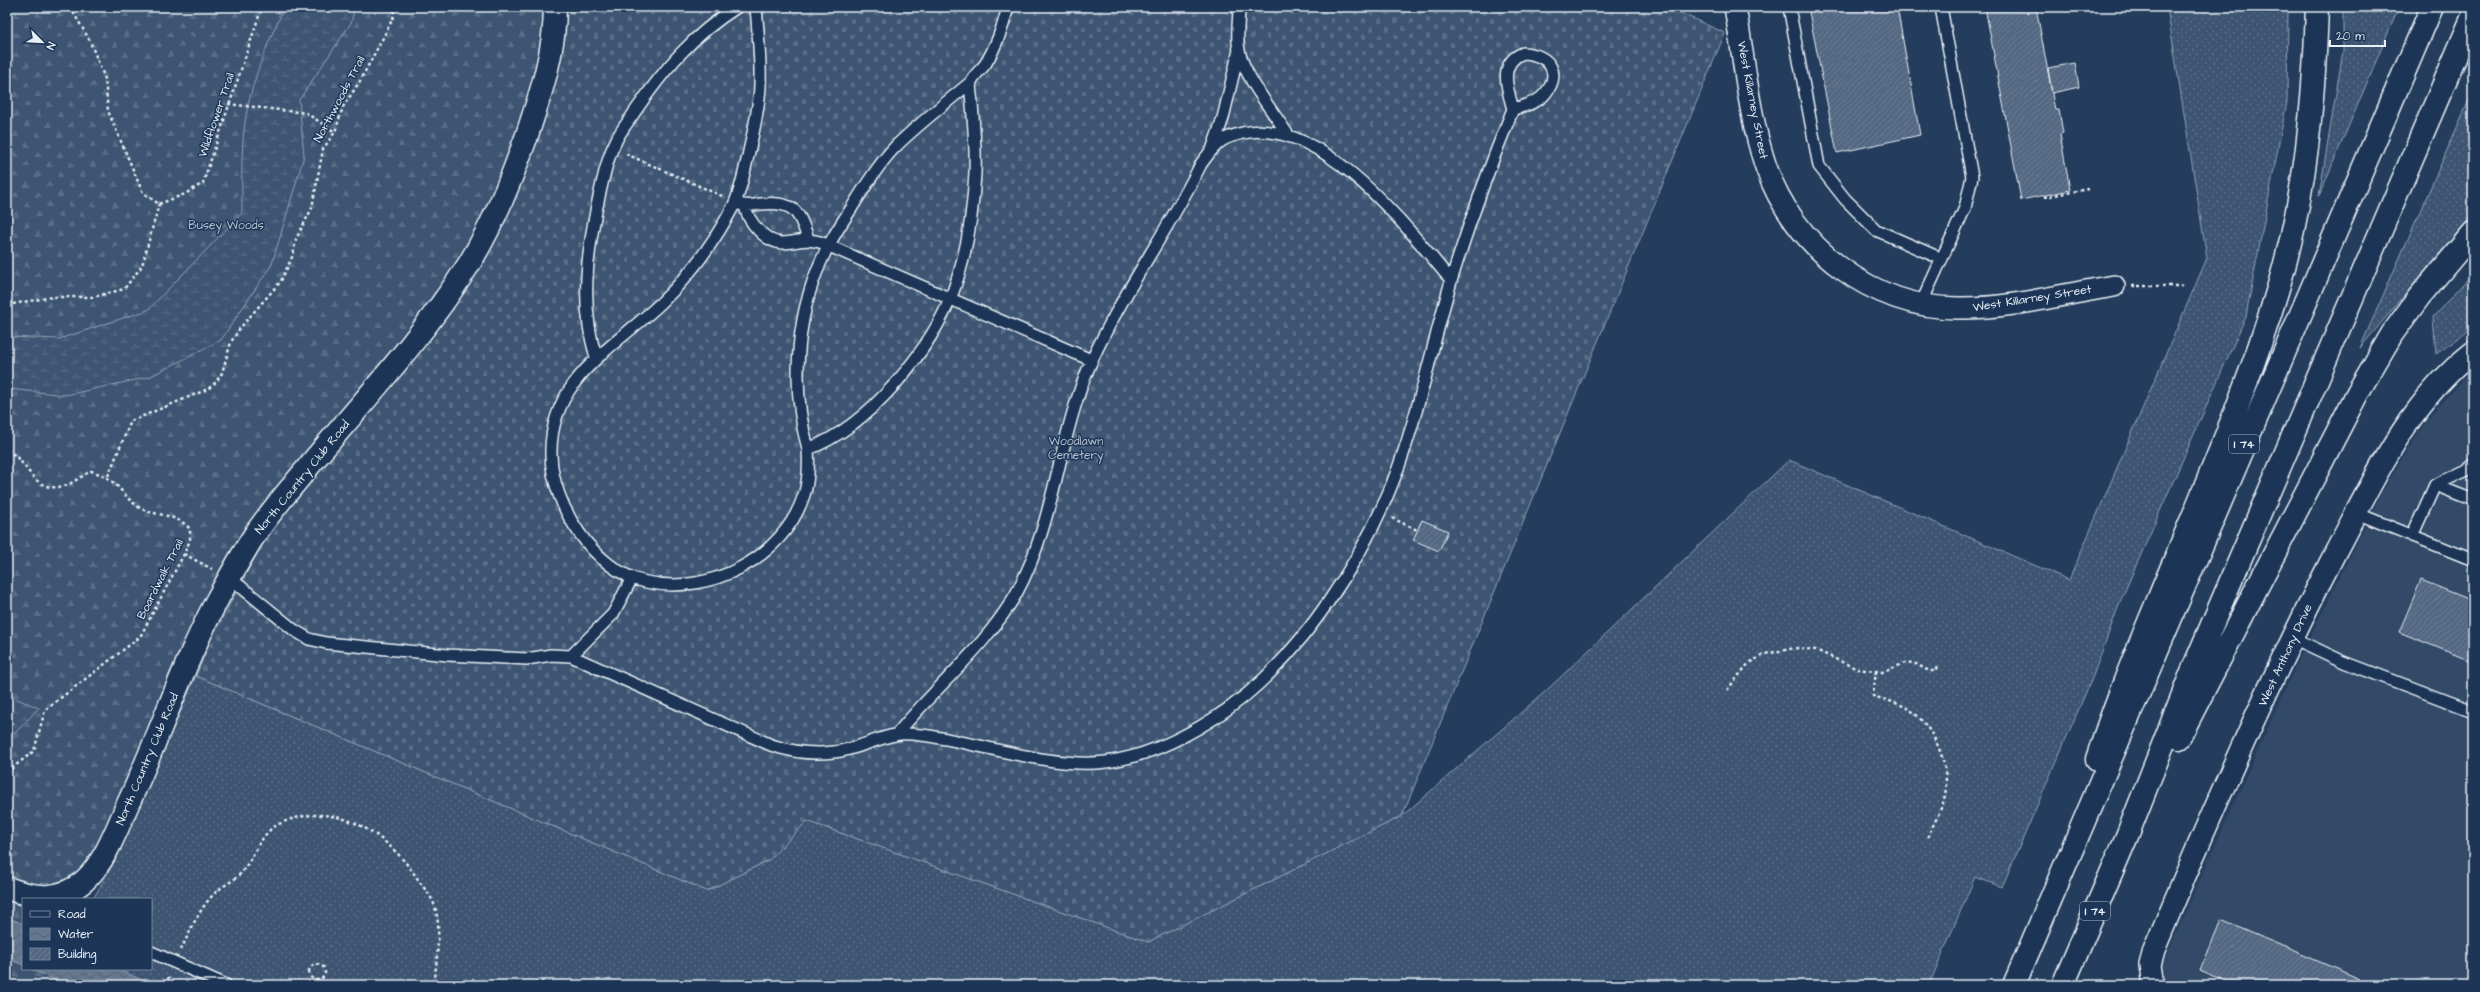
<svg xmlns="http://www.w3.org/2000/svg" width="2480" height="992" font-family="'Architects Daughter',sans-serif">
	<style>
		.built { fill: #334a68 }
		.grass { fill: url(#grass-dots); stroke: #93a2b5 }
		.forest { fill: url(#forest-firs); stroke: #93a2b5 }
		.wetland { fill: url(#wetland-marsh); stroke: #93a2b5 }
		.cemetery { fill: url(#cemetery-stones); stroke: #93a2b5 }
		.water { fill: url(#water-waves); stroke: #99a8ba }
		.building { fill: url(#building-hatch); stroke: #e8f1f8 }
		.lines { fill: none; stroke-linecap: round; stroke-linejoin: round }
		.lane-casing { stroke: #e8f1f8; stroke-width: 14 }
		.street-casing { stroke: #e8f1f8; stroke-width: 24 }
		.secondary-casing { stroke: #e8f1f8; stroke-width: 25 }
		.highway-casing { stroke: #e8f1f8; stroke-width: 25 }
		.path { stroke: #e8f1f8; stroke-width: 2.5; stroke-dasharray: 3 3; stroke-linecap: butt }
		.lane { stroke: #1d3557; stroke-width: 11 }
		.street { stroke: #1d3557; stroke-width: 21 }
		.secondary { stroke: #1d3557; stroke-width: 22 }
		.highway { stroke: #1d3557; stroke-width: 22 }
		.labels { text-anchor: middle; stroke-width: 3; stroke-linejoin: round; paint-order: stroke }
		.shield { fill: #1d3557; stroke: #abb9c8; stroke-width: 1 }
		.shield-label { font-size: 11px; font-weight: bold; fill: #e8f1f8 }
		.street-label { font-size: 12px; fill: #e8f1f8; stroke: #1d3557 }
		.park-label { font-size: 12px; fill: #b5c2d0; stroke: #1d3557 }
	</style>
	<defs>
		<pattern id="grass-dots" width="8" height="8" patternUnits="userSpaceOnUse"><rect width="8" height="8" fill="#3e5472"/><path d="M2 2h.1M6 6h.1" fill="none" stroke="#5a6d87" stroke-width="1.8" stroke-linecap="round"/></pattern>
		<pattern id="forest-firs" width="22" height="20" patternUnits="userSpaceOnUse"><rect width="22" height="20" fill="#3e5472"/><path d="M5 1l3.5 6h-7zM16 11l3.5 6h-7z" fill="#5a6d87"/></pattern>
		<pattern id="wetland-marsh" width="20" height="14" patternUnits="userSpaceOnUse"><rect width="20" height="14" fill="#3e5472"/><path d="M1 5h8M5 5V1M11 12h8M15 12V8" fill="none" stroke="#5a6d87"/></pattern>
		<pattern id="cemetery-stones" width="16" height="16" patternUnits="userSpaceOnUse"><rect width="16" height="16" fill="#3e5472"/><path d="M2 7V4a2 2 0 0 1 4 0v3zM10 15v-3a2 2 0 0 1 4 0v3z" fill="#5a6d87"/></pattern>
		<pattern id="water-waves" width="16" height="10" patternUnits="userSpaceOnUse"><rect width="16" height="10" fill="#657890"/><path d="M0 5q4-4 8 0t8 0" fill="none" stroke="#576270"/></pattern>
		<pattern id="building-hatch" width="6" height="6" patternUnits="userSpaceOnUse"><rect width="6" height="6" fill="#536782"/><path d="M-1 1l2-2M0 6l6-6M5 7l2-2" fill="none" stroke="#6c7d94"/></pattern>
	</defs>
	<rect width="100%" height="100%" fill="#253d5d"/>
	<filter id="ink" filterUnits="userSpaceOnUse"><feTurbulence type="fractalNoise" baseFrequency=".025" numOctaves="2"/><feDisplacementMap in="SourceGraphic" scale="8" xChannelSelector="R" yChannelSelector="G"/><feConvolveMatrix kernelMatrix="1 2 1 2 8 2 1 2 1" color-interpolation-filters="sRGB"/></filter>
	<g filter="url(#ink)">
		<path class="built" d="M 2473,369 L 2473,985 L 2153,985 L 2291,676 L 2382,492 L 2425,422 Z"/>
		<path class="grass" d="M 2167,7 L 2288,7 L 2287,101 L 2246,316 L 2120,602 L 2093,676 L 2002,887 L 1975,877 L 1929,985 L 7,985 L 7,900 L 23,907 L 23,969 L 151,969 L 151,899 L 93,899 L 118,855 L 196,676 L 707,891 L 769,860 L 807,821 L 1148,942 L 1402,816 L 1547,690 L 1789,460 L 2069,580 L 2207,258 Z
			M 2343,7 L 2399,7 L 2319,196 L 2343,51 Z
			M 2473,91 L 2473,214 L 2360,348 Z
			M 2473,273 L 2473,328 L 2436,354 L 2433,317 Z"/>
		<path class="forest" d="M 7,7 L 555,7 L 493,222 L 253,537 L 139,781 L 69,892 L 7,888 Z
			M 7,900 L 23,907 L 23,969 L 62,969 L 55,985 L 7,985 Z"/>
		<path class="wetland" d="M 285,7 L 355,7 L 351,23 L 299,100 L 304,156 L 272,264 L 221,340 L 149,377 L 66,395 L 7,389 L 7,337 L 59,339 L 148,310 L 242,213 C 242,176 240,137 249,101 C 257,69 270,36 285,7 Z
			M 7,695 L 39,708 L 15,733 L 7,731 Z"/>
		<path class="cemetery" d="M 564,7 L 1667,7 L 1725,33 L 1402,816 L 1148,942 L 807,821 L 769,860 L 707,891 L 196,676 L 211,639 L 265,539 L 492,243 L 521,184 L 543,123 L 557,67 Z"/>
		<path class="water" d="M 7,917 L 23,924 L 23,965 L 7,958 Z
			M 31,969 L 118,969 L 152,985 L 65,985 Z"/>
		<path class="building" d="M 1808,7 L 1897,7 L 1920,135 L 1837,153 Z
			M 1985,7 L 2036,7 L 2055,110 L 2059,110 L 2063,133 L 2060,134 L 2070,190 L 2021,200 Z
			M 2075,63 L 2079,87 L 2052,93 L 2048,68 Z
			M 1422,520 L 1448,531 L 1439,551 L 1413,540 Z
			M 2421,580 L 2473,601 L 2473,662 L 2399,632 Z
			M 2221,920 L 2360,979 L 2357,985 L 2233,985 L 2200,971 Z"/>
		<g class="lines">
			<defs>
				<path id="lane" d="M 756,7 C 758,33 761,60 760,86 C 759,110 753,133 748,156 C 744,172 741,190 734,205 C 715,241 691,274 662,302 C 614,348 549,379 551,455 C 552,505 594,571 646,582 C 709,596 784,558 804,495 C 809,480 809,465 808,449 C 868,427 933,349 954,289 C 967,253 973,212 975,173 C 976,150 974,127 972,104 C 972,98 969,88 971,82 C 973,76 982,69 986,63 C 997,45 1003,27 1008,7
					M 1239,7 C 1239,21 1236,37 1239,50 C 1244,77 1273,111 1288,135
					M 1789,7 L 1819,166 L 1845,199 L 1876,230 L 1942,259
					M 1523,53 C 1550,54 1564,75 1542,97 C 1534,104 1523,106 1513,109 C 1507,88 1498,63 1523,53 Z
					M 1213,147 L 1223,118 L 1239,50
					M 739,204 C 747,207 753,205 761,204 C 793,201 799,210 808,239
					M 745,206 C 748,222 766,243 783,243 C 798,242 805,238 820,242 L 1091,360
					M 1921,304 L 1965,208 L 1972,177 L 1941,7
					M 596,357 C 579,303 588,246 600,192 C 604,176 607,158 615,143 C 620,131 629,121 636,110 C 666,67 692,36 737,7
					M 808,449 C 790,384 796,306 829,245 C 835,233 843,221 851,209 C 864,188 878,165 895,147 C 918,124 946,103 971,82
					M 2435,485 L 2473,500
					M 2356,513 L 2473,560
					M 2412,536 L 2435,485 L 2467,470 L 2473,464
					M 230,578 L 294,630 L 309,639 L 326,643 L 448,655 L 527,659 L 551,655 L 571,656 L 613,614 L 632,578
					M 2293,638 L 2344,662 L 2473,711
					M 571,656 L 771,745 C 792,752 812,755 834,752 C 855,750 874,739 895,735 C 906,732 918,735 929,736 C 983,744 1054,769 1106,762 C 1144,757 1180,740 1213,719 C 1299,665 1373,547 1404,451 C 1423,394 1435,335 1452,278 C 1470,220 1490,165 1513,109
					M 897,734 C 936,686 985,648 1016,594 C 1056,521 1058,435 1092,360 C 1123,292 1168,231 1201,164 C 1207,156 1214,145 1223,140 C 1229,136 1236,135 1243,133 C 1322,116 1406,227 1451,280
					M 151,952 L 226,985"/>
				<path id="street" d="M 1735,7 C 1744,58 1749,118 1766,167 C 1794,247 1872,308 1958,308 C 2010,309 2063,294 2114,286
					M 2153,985 L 2150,965 L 2154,950 C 2210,815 2269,681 2336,551 C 2374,479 2408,403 2473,352"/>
				<path id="secondary" d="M 7,888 C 34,898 60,902 84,881 C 105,862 116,831 127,806 C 159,738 182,666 217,600 C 228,580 240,558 252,539 C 270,511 293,486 313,461 C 367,397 424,335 469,264 C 494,223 511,180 527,135 C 541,93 555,51 555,7"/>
				<path id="highway" d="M 2179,738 L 2358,392 L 2392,334 L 2419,297 L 2473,233
					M 2097,759 C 2114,705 2136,653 2158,600 C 2201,496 2247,393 2279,285 C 2306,194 2314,101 2317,7
					M 2014,985 L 2432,7
					M 2063,985 L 2127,836 L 2193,669 L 2473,16"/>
			</defs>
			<use href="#lane" class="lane-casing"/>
			<use href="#street" class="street-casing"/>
			<use href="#secondary" class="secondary-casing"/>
			<use href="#highway" class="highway-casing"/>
			<path class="path" d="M 70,7 L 89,39 L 105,79 L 108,111 L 143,193 L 159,204
				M 228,104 L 306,113 L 335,132
				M 626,154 L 722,196
				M 2044,197 L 2088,189
				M 159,204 L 185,194 L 203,183 L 262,7
				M 2132,286 L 2184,286
				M 7,305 L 52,297 L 93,297 L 124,289 L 142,266 L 159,204
				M 7,450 C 31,463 32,496 67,485 C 75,482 83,475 91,471 C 118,479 118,491 137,506 C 151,517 174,511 190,529 L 190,540 L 184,554 L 140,637 L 45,710 L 34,751 L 7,772
				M 108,476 L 131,421 L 208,389 L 216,382 L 222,373 L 231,342 L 240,328 L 281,281 L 293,255 L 296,239 L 312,208 L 323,149 L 335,132 L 343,107 L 360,81 L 384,36 L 394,16 L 394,7
				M 1392,518 L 1417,530
				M 184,554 L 212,569
				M 1876,671 L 1873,696 C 1886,700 1903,704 1913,712 C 1936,731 1950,766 1945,795 C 1942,810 1933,825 1927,838
				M 1727,690 L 1749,663 L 1765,654 L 1795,648 L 1816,650 L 1857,669 L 1884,672 L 1907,662 L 1916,664 L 1929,671 L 1935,671 L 1937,667
				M 181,950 C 190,931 198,911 213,895 C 221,886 233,882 241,873 C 253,859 260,834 277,825 C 334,796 389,834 419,881 C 424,888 431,896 434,904 C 443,931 435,958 435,985
				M309 972a8 8 0 1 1 16 0a8 8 0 1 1-16 0Z
				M 165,985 L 170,975
				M 317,985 L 318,979
				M 517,985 L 543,982 L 555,985"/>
			<use href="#lane" class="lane"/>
			<use href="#street" class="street"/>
			<use href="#secondary" class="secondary"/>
			<use href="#highway" class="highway"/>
		</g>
	</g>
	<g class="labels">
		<g class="shield">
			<rect x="2229" y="435" width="30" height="18" rx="3"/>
			<rect x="2080" y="902" width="30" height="18" rx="3"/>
		</g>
		<g class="shield-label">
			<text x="2244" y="448">I 74</text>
			<text x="2095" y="915">I 74</text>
		</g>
		<g class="street-label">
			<text transform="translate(339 99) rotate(-62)" y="4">Northwoods Trail</text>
			<text transform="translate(1753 100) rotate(79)" y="4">West Killarney Street</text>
			<text transform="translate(216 115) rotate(-71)" y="4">Wildflower Trail</text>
			<text transform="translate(2032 298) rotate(-9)" y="4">West Killarney Street</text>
			<text transform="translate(302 477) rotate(-51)" y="4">North Country Club Road</text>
			<text transform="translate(160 579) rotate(-63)" y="4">Boardwalk Trail</text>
			<text transform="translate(2285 655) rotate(-65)" y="4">West Anthony Drive</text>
			<text transform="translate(147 759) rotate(-67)" y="4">North Country Club Road</text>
		</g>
		<g class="park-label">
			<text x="226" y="229">Busey Woods</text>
			<text x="1076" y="445">Woodlawn<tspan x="1076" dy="14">Cemetery</tspan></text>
		</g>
	</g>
	<rect width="2480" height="992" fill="none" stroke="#1d3557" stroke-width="24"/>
	<rect x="12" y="12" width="2456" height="968" fill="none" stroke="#e8f1f8" stroke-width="1.5" filter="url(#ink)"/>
	<rect x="22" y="898" width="130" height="72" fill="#1d3557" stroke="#6e8097"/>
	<rect x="30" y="911" width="20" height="6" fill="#1d3557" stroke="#6e8097"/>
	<text x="58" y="918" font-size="12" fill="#e8f1f8">Road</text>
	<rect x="30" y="928" width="20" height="12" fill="url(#water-waves)" stroke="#6e8097"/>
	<text x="58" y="938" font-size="12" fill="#e8f1f8">Water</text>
	<rect x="30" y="948" width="20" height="12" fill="url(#building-hatch)" stroke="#6e8097"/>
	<text x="58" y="958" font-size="12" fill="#e8f1f8">Building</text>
	<g transform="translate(42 42) rotate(114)" stroke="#1d3557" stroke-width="3" paint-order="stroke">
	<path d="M0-3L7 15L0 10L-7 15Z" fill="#e8f1f8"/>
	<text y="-6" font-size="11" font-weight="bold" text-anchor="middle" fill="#e8f1f8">N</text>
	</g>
	<path d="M2330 40v6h55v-6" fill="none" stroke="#e8f1f8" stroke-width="2"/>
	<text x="2336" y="40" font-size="12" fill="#e8f1f8" stroke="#1d3557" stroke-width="3" paint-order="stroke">20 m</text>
</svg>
